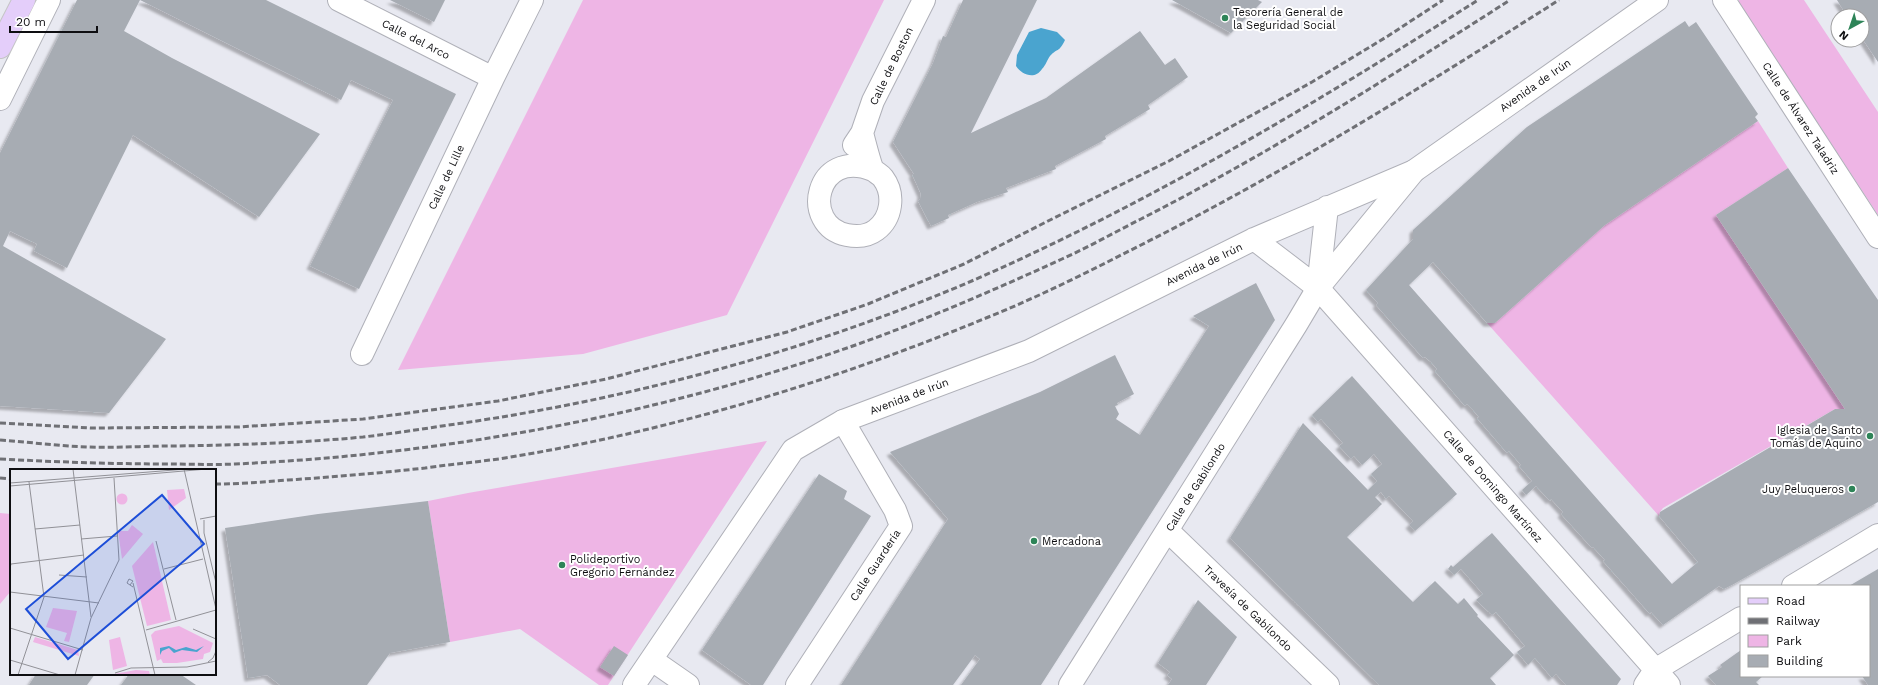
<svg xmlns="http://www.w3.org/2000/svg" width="1878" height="685" font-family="'Work Sans',sans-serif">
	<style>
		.green { fill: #eeb5e5 }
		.water { fill: #4aa4cf }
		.building { fill: #a7acb3; filter: url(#shadow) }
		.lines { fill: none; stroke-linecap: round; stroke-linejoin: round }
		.pedestrian-casing { stroke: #afb0b8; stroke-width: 24 }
		.minor-casing { stroke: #afb0b8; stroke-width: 24 }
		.tertiary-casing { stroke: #afb0b8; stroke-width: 24 }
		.primary-casing { stroke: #c5c5c6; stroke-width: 24 }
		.pedestrian { stroke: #fff; stroke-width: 22 }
		.minor { stroke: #fff; stroke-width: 22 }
		.tertiary { stroke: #fff; stroke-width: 22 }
		.primary { stroke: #e4cefa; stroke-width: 22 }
		.rail { stroke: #6f7075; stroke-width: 3; stroke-dasharray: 6 3; stroke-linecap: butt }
		.poi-dot { fill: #2e8458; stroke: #fff; stroke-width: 1.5 }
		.labels { text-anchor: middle; stroke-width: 4; stroke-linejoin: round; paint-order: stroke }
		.poi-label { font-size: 11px; fill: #0e0e11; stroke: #fff; text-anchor: start }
		.street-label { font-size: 11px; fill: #0e0e11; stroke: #fff }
		.inset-road { fill: none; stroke: #919197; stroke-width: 1 }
		.view { fill: #1d4ed8; fill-opacity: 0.15; stroke: #1d4ed8; stroke-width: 2 }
		.inset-edge { fill: none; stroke: #0e0e11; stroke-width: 2 }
	</style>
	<defs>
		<filter id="shadow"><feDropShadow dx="-3.5" dy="3.5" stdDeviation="1" flood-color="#0004"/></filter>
	</defs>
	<rect width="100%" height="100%" fill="#e8e9f1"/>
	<path class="green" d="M 583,0 L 884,0 L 727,315 L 583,354 L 398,370 Z
		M 1739,0 L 1804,0 L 1878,112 L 1878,215 L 1739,3 Z
		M 1758,121 L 1788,168 L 1716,215 L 1845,409 L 1835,409 L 1663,508 L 1660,512 L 1659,516 L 1487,323 L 1495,323 L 1605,225 Z
		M 767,441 L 608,685 L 599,685 L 520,629 L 450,642 L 428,501 L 468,493 Z
		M 0,513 L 11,514 L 11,591 L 0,604 Z"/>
	<path class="water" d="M 1041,28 L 1057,32 L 1065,40 C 1059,53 1057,48 1050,56 C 1047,60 1046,65 1042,69 C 1035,80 1022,75 1016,66 L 1017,55 L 1029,32 Z"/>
	<path class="building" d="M 77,0 L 140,0 L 124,31 L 172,58 L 320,134 L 259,217 L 133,135 L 67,268 L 34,251 L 37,244 L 10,231 L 3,246 L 166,339 L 109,413 L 0,406 L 0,153 Z
		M 140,0 L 266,0 L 456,94 L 359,289 L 310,266 L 393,100 L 351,80 L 341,100 Z
		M 390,0 L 445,0 L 434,22 Z
		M 963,0 L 1037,0 L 971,133 L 1046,98 L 1140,31 L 1165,65 L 1175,58 L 1188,77 L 1148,105 L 1150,109 L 1105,136 L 1106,139 L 1055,166 L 1056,169 L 1006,188 L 1008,192 L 977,202 L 948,215 L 949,218 L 931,226 L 918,201 L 920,199 L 921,194 L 912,174 L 914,174 L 893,142 L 933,63 L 943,36 L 946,37 Z
		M 1172,0 L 1258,0 L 1262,2 L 1231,33 Z
		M 1837,0 L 1878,0 L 1878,62 L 1862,38 L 1862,16 L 1847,16 Z
		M 1685,21 L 1689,27 L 1696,22 L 1758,114 L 1755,117 L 1758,121 L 1605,225 L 1495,323 L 1487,323 L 1433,262 L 1409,285 L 1672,584 L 1698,562 L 1659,516 L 1660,512 L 1835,409 L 1845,409 L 1716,215 L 1788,168 L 1878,300 L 1878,502 L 1732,585 L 1724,589 L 1719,586 L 1663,625 L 1651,612 L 1650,614 L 1603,561 L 1605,560 L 1593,547 L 1592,548 L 1561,514 L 1563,512 L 1551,499 L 1550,501 L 1536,486 L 1526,495 L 1522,490 L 1532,481 L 1519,466 L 1521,465 L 1509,451 L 1507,453 L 1477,418 L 1479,417 L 1473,410 L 1467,404 L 1465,406 L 1435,371 L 1437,369 L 1431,362 L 1425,357 L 1423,358 L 1376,305 L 1378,303 L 1366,290 L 1413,239 L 1413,230 L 1527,127 Z
		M 1256,283 L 1275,320 L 1041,685 L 961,685 L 980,659 L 975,655 L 953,685 L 841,685 L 948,519 L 890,452 L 1040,392 L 1115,355 L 1134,394 L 1117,403 L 1118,405 L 1115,406 L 1119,414 L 1116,419 L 1140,435 L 1209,326 L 1193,316 Z
		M 1352,376 L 1457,494 L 1415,531 L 1409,525 L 1413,521 L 1389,496 L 1386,499 L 1381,492 L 1375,497 L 1382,504 L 1347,537 L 1413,602 L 1435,581 L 1458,604 L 1464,598 L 1478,615 L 1477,616 L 1514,655 L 1490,678 L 1496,685 L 1379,685 L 1230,538 L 1303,423 L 1368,490 L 1377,481 L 1371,474 L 1382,464 L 1374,454 L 1362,465 L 1354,456 L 1351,459 L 1339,446 L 1343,443 L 1321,419 L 1318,422 L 1312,415 Z
		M 819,474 L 847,491 L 844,499 L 871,516 L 763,685 L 751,685 L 702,650 Z
		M 428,501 L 450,642 L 390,653 L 367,685 L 280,685 L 267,675 L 248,678 L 225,528 L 318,514 Z
		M 1492,533 L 1621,679 L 1617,685 L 1566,685 L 1556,674 L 1552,678 L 1535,658 L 1528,665 L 1517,652 L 1525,646 L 1496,612 L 1492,615 L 1476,600 L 1483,594 L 1461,569 L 1454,575 L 1448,569 L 1451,565 L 1453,567 Z
		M 1878,569 L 1878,685 L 1868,685 L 1862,676 L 1869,676 L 1869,586 L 1849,586 Z
		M 1198,600 L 1237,637 L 1206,685 L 1168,685 L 1172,679 L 1167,675 L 1170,672 L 1158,663 Z
		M 614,646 L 628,655 L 614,676 L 600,667 Z
		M 1741,650 L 1741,676 L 1763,676 L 1756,682 L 1759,685 L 1716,685 L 1708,676 L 1722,667 L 1720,665 Z
		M 36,674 L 95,674 L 87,685 L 29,685 Z
		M 129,674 L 180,674 L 196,685 L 121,685 Z"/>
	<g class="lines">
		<defs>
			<path id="pedestrian" d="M 797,685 L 901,526 L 895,510 L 843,421"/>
			<path id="minor" d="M 339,0 L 493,78
				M 1724,0 L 1878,237
				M 0,99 L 49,0
				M 862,133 C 865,144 868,157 872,168 C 874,172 880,174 883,178 C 895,194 892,218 876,230 C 868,236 857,237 847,235 C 800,226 815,147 873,170
				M 854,145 L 862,133 L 873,101 L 924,0
				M 1254,239 L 1318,288 L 1669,685
				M 1318,288 L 1327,207
				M 362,354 L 493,78 L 532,0
				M 1168,531 L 1328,685
				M 1793,586 L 1878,535
				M 652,660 L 688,685
				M 634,685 L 793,450 L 843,421 L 1029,351 L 1254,239 L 1414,171
				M 1645,685 L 1655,670 L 1741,618"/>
			<path id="tertiary" d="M 1070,685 L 1296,325 L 1318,288 L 1414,171 L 1657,0"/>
			<path id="primary" d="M 0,47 L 24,0"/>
		</defs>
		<use href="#pedestrian" class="pedestrian-casing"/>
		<use href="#minor" class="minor-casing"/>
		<use href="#tertiary" class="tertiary-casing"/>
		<use href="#primary" class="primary-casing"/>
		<use href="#pedestrian" class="pedestrian"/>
		<use href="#minor" class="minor"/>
		<use href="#tertiary" class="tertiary"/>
		<use href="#primary" class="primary"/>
		<path class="rail" d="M 0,423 L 92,428 L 238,427 L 363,419 L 498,401 L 606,379 L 787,332 L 868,304 L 964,264 L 1048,221 L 1169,161 L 1312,82 L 1388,36 L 1443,0
			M 0,440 C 29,442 58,446 87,447 C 116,448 145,446 174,446 C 237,445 300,443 363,437 C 389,434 416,430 442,426 C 624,401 804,353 974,280 C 1150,203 1316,103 1478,0
			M 0,459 C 57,462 113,464 170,464 C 191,464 213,465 235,464 C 455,454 676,412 883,335 C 943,312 1003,286 1062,259 C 1089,247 1115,232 1141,219 C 1268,154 1390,77 1510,0
			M 0,478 L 11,479
			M 215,484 C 239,484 263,482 288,480 C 334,477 380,473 425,468 C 452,464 479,462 505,458 C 671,431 831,382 986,318 C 1036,298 1084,274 1131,250 C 1279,176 1419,89 1559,0"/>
	</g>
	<g class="poi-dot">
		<circle cx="1225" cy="18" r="4"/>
		<circle cx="1870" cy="436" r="4"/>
		<circle cx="1852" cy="489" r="4"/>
		<circle cx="1034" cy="541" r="4"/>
		<circle cx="562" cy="565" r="4"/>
	</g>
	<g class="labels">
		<g class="poi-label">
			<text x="1233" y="16">Tesorería General de<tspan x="1233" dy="13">la Seguridad Social</tspan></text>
			<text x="1862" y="434" text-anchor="end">Iglesia de Santo<tspan x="1862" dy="13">Tomás de Aquino</tspan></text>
			<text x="1844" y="493" text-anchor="end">Juy Peluqueros</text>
			<text x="1042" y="545">Mercadona</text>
			<text x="570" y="563">Polideportivo<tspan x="570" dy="13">Gregorio Fernández</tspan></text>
		</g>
		<g class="street-label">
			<text transform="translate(416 39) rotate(27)" y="4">Calle del Arco</text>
			<text transform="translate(891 66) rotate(-64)" y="4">Calle de Boston</text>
			<text transform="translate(1535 85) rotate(-35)" y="4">Avenida de Irún</text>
			<text transform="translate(1801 118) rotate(57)" y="4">Calle de Álvarez Taladriz</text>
			<text transform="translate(446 177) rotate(-65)" y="4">Calle de Lille</text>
			<text transform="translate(1204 264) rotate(-26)" y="4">Avenida de Irún</text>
			<text transform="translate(909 396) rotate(-21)" y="4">Avenida de Irún</text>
			<text transform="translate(1493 486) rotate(49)" y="4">Calle de Domingo Martínez</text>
			<text transform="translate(1195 487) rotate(-58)" y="4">Calle de Gabilondo</text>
			<text transform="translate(875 565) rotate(-57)" y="4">Calle Guardería</text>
			<text transform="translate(1248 608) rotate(44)" y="4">Travesía de Gabilondo</text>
		</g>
	</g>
	<g transform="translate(10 469)">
		<rect width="206" height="206" fill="#e8e9f1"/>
		<path d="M 174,20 L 175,24 L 172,25 L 175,24 L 176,29 L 159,41 L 157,21 ZM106.5 30a5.5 5.5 0 1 1 11 0a5.5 5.5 0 1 1-11 0ZM 122,56 L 133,65 L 112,90 L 108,62 L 118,62 ZM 143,73 L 161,151 L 137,157 L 122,97 ZM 43,139 L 67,142 L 59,173 L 54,172 L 57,164 L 36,158 ZM 169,157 L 203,174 L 200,183 L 194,185 L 193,190 L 167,194 L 153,194 L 151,190 L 147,192 L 141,166 L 145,162 ZM 25,168 L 68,181 L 69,187 L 23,173 ZM 110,168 L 117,197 L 103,201 L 99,171 ZM 126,201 L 139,202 L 140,206 L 104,205 Z" fill="#eeb5e5"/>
		<path d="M 159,177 L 166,181 L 176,178 L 186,181 L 194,177 L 187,183 L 172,181 L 164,184 L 159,179 L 152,182 L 150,186 L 150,179 Z" fill="#4aa4cf"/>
		<path class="inset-road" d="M 63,0 L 81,148M 174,0 L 206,140M 0,14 L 177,0M 0,17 L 197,0M 190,50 L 206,47M 194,51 L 194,64 L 206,114M 25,60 L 70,56M 71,70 L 107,67M 146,72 L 166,151M 0,99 L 1,95 L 74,86M 154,100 L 193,90M 49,106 L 77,108M 123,114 L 145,206M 120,116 L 123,112 L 119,110 L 117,114 L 123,118M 0,123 L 89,134M 0,159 L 73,181M 183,160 L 206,170M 136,161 L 206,141M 0,191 L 50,206M 198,193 L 203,189 L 206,182M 105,204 L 121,199 L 177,198 L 206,192M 8,206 L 34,128 L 19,13M 65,206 L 81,149 L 109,91 L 104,9"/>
		<path class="view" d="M 152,26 L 194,75 L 58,190 L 16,140 Z"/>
		<rect width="206" height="206" class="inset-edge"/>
	</g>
	<rect x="1740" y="585" width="130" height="92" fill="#ffffff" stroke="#9f9fa0"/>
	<rect x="1748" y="598" width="20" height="6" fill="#e4cefa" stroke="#9f9fa0"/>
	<text x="1776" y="605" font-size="12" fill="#0e0e11">Road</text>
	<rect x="1748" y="618" width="20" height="6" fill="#6f7075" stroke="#9f9fa0"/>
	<text x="1776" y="625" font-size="12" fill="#0e0e11">Railway</text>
	<rect x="1748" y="635" width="20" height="12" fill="#eeb5e5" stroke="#9f9fa0"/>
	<text x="1776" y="645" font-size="12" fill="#0e0e11">Park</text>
	<rect x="1748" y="655" width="20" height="12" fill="#a7acb3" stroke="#9f9fa0"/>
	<text x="1776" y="665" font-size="12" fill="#0e0e11">Building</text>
	<g transform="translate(1850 28) rotate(220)"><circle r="19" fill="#ffffff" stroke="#9f9fa0"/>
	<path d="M0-3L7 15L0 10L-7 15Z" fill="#2e8458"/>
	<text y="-6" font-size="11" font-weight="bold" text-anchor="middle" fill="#0e0e11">N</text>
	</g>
	<path d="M10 26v6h87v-6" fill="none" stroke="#0e0e11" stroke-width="2"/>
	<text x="16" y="26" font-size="12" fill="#0e0e11" stroke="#ffffff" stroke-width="3" paint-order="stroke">20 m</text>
</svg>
